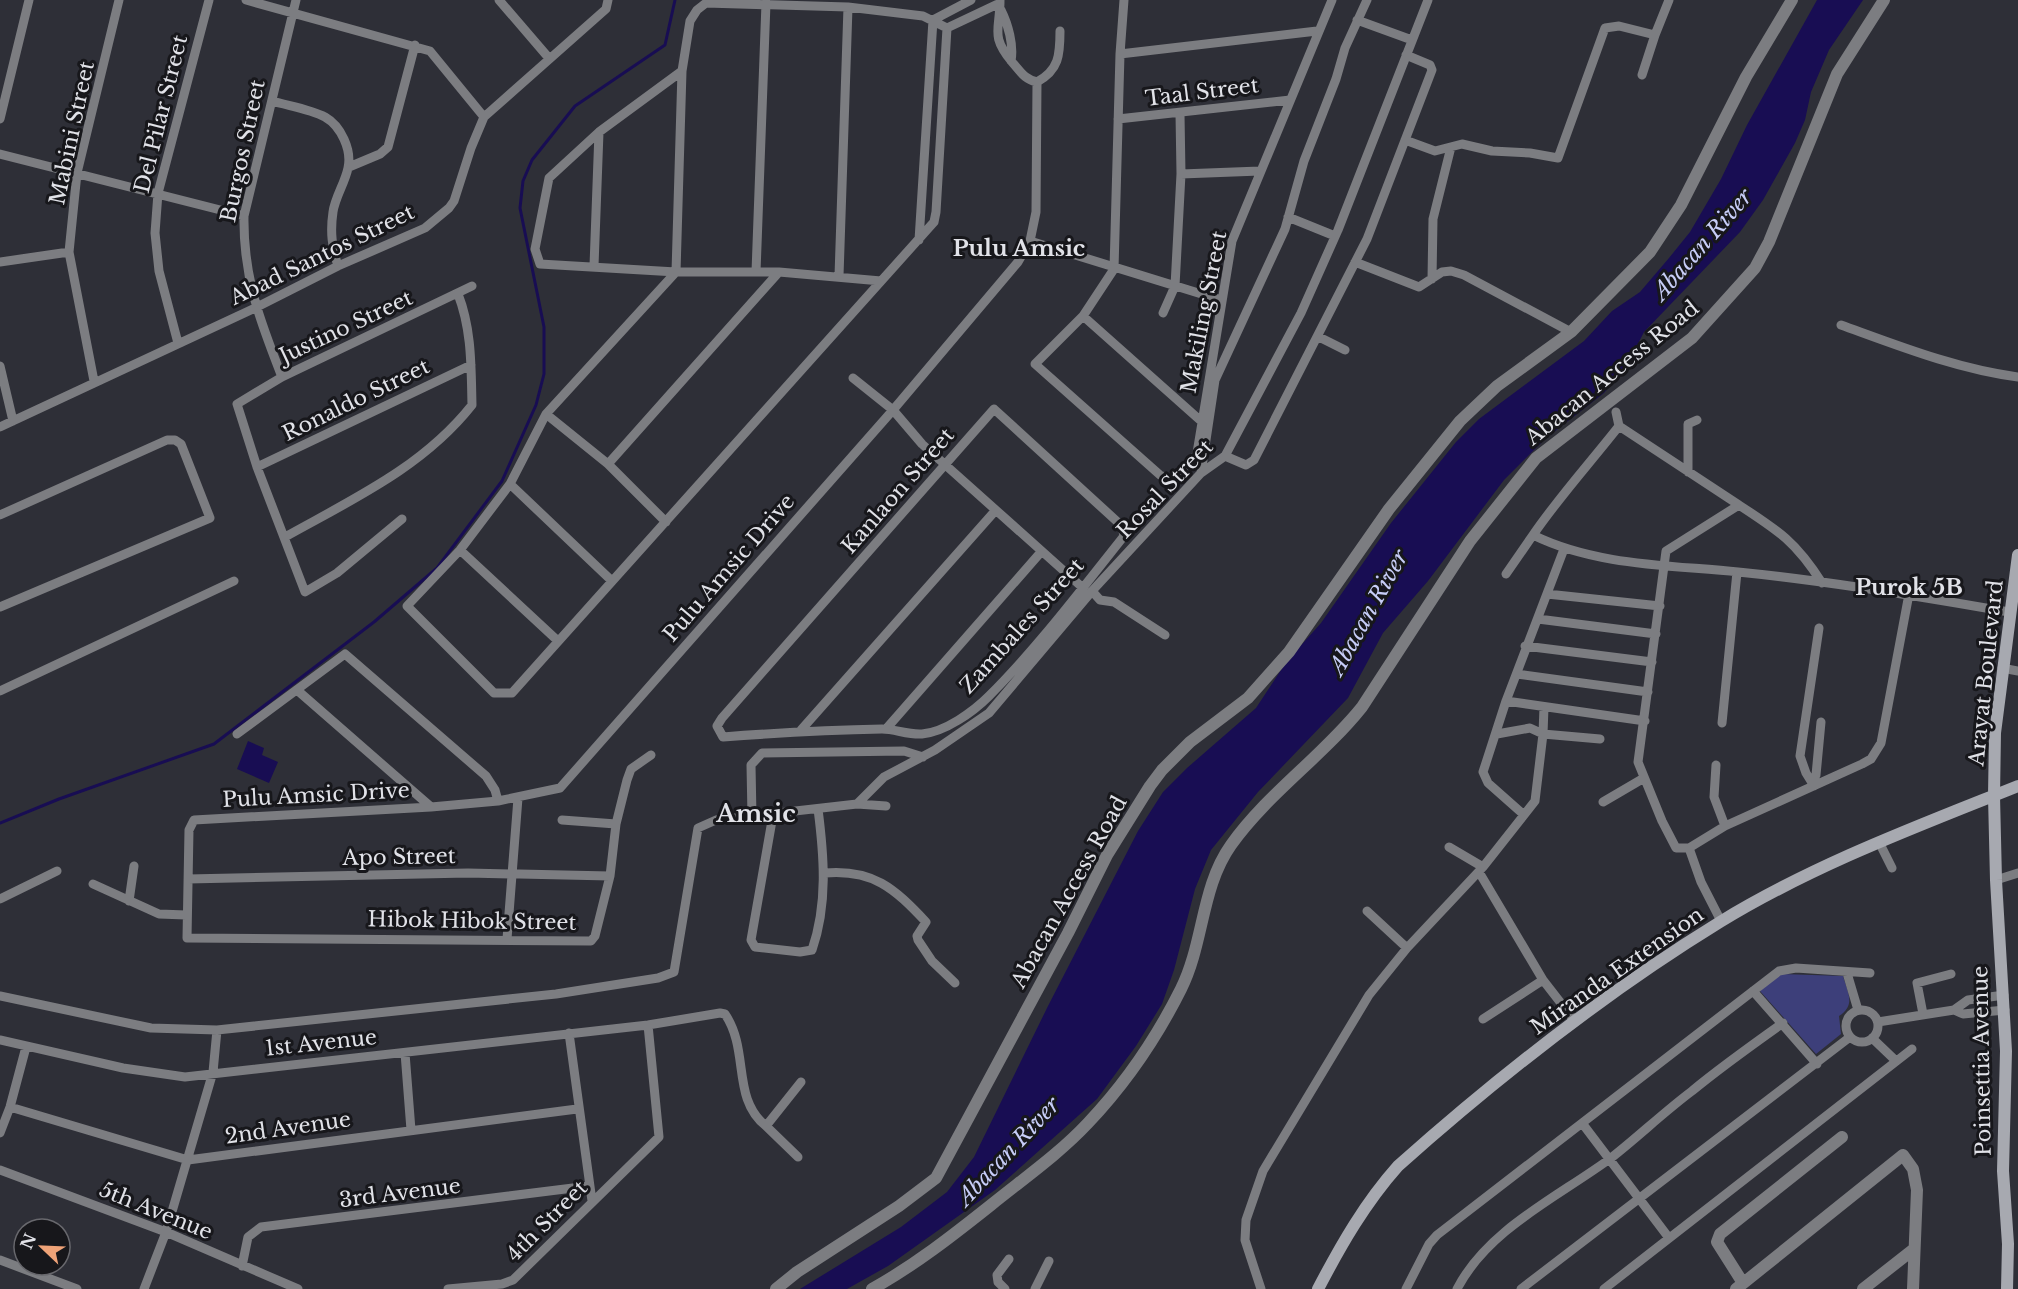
<svg xmlns="http://www.w3.org/2000/svg" width="2018" height="1289" font-family="'Libre Baskerville',serif">
	<style>
		.green { fill: #3d3f7a }
		.water { fill: #180d53 }
		.lines { fill: none; stroke-linecap: round; stroke-linejoin: round }
		.stream { stroke: #180d53; stroke-width: 3 }
		.minor { stroke: #7c7d81; stroke-width: 9 }
		.tertiary { stroke: #7c7d81; stroke-width: 12 }
		.secondary { stroke: #a7a9b0; stroke-width: 12 }
		.labels { text-anchor: middle; stroke-width: 6; stroke-linejoin: round; paint-order: stroke }
		.street-label { font-size: 21px; fill: #e1e2e8; stroke: #17171b }
		.water-label { font-size: 22px; font-style: italic; fill: #c7cdf7; stroke: #17171b }
		.neighbourhood-label { font-size: 22px; font-weight: bold; fill: #e1e2e8; stroke: #17171b }
		.quarter-label { font-size: 24px; font-weight: bold; fill: #e1e2e8; stroke: #17171b }
	</style>
	<rect width="100%" height="100%" fill="#2e2f37"/>
	<path class="green" d="M 1780,974 L 1843,976 C 1848,993 1856,1005 1839,1016 L 1841,1034 L 1816,1054 L 1760,991 Z"/>
	<path class="water" d="M 1817,0 L 1863,0 L 1829,50 L 1811,92 L 1805,120 L 1795,143 L 1763,200 L 1740,232 L 1644,332 L 1626,367 L 1604,393 L 1545,439 L 1504,480 L 1428,581 L 1383,633 L 1348,698 L 1258,792 L 1211,850 L 1195,889 L 1174,970 L 1162,1004 L 1136,1046 L 1097,1099 L 995,1190 L 888,1266 L 847,1289 L 800,1289 L 901,1227 L 947,1192 L 974,1157 L 1048,1006 L 1138,831 L 1163,792 L 1187,768 L 1256,708 L 1287,661 L 1321,623 L 1391,523 L 1456,442 L 1479,419 L 1584,341 L 1612,311 L 1640,292 L 1669,258 L 1690,232 L 1721,179 L 1747,125 Z
		M 248,741 L 264,748 L 262,755 L 278,762 L 269,783 L 237,769 Z"/>
	<g class="lines">
		<path class="stream" d="M 0,823 L 59,799 L 214,744 L 374,622 L 437,568 L 502,481 L 536,405 L 544,374 L 544,327 L 520,208 L 523,181 L 532,160 L 575,106 L 665,45 L 675,0"/>
		<path class="minor" d="M 246,0 L 430,51 L 484,117
			M 499,0 L 548,57
			M 1124,0 L 1120,54 L 1114,269 L 1083,316 L 1035,364 L 1160,475 L 1171,480 L 1177,480 L 1193,461 L 1197,453 L 1232,241 L 1332,0
			M 1001,10 C 1008,24 1014,45 1011,61
			M 1357,20 L 1412,40
			M 947,28 L 923,16 L 848,7 L 706,3 L 697,10 L 690,21 L 682,71 L 676,272 L 546,414 L 510,484 L 460,550 L 407,606 L 494,693 L 512,693 L 934,222 L 936,212 L 947,28 L 1000,3
			M 1655,35 L 1669,0
			M 1120,54 L 1317,31
			M 682,71 L 599,132 L 549,178 L 535,249 L 540,264 L 676,272 L 779,272 L 881,281
			M 1037,82 C 1059,70 1060,55 1060,31
			M 272,101 C 289,106 310,109 325,117 C 341,126 352,150 348,168 C 345,183 335,197 333,212 C 330,232 332,247 338,266
			M 0,119 L 29,0
			M 1118,119 L 1290,100
			M 1405,140 L 1435,151 L 1462,144 L 1492,151 L 1530,153 L 1558,158 L 1605,28 L 1619,26 L 1655,35 L 1642,75
			M 0,154 L 244,216
			M 349,167 L 380,154 L 388,147 L 415,45
			M 1181,174 L 1260,171
			M 1288,217 L 1335,236
			M 919,240 L 933,20 L 971,0
			M 1030,241 L 1221,300
			M 0,262 L 69,252
			M 1355,262 L 1419,287 L 1442,272 L 1451,271 L 1464,275 L 1571,332
			M 594,266 L 599,132
			M 756,272 L 766,3
			M 839,276 L 848,7
			M 1432,279 L 1433,219 L 1451,147
			M 1163,313 L 1175,286 L 1181,174 L 1180,114
			M 1083,316 L 1201,421
			M 1841,325 C 1899,346 1957,369 2018,377
			M 1319,337 L 1345,350
			M 178,343 L 159,271 L 155,233 L 158,193 L 209,0
			M 0,366 L 13,421
			M 282,377 C 260,321 243,277 244,216 L 296,0
			M 853,378 L 893,410 L 922,444 L 1083,588
			M 94,381 L 69,252 L 77,173 L 119,0
			M 994,409 L 1122,526 L 1124,536 C 1081,590 1038,647 989,696 C 973,712 945,732 922,734 C 908,735 895,729 882,729 C 828,730 776,733 723,737 L 717,726 L 722,718 Z
			M 546,414 L 608,464 L 666,522
			M 1619,426 L 1739,505
			M 0,427 L 255,308 L 338,266 L 425,228 L 449,208 L 454,201 L 471,148 L 484,117 L 606,9 L 608,0
			M 1225,456 L 1246,465 L 1254,460 L 1367,239 L 1432,70 L 1430,65 L 1406,55
			M 608,464 L 779,272
			M 257,467 L 471,365
			M 1688,472 L 1688,424 L 1697,420
			M 1201,473 L 1215,380 L 1285,229 L 1304,161 L 1336,79 L 1345,48 L 1367,0
			M 510,484 L 612,581
			M 0,515 L 167,440 L 175,440 L 181,444 L 210,518 L 0,607
			M 402,519 L 337,573 L 305,592 L 257,467 L 237,404 L 282,377 L 472,286
			M 1533,535 C 1559,497 1590,463 1619,426 L 1616,412
			M 285,537 C 353,499 423,467 472,405 C 471,367 472,330 458,294
			M 1564,549 L 1506,701 L 1645,721
			M 460,550 L 558,641
			M 1506,574 L 1533,535 C 1596,566 1670,565 1738,572 C 1829,581 1920,597 2010,612
			M 1822,583 C 1796,542 1779,531 1739,505 L 1666,551 L 1638,762 L 1662,821 L 1676,848 L 1689,848 L 1725,826 L 1862,764 L 1871,759 L 1881,743 L 1909,594
			M 1092,591 L 1100,600 L 1114,602 L 1165,635
			M 1547,594 L 1660,606
			M 1538,619 L 1656,634
			M 1525,646 L 1652,662
			M 2002,668 L 2018,671
			M 1517,674 L 1648,692
			M 297,690 L 431,807
			M 0,691 L 234,581
			M 1506,701 L 1483,772 L 1488,783 L 1523,814
			M 1722,723 L 1737,572
			M 886,729 L 1041,552
			M 801,730 L 995,511
			M 237,734 L 345,654 L 486,776 L 495,790 L 498,801
			M 1497,734 L 1530,728 L 1543,734 L 1544,707
			M 651,755 L 631,769 L 627,780 L 616,824 L 610,876 L 595,936 L 591,941 L 187,938 L 189,830 L 194,820 L 431,807 L 498,801 L 560,788 L 893,410 L 1018,262 L 1030,241 L 1036,212 L 1037,82 C 1024,79 1021,72 1012,62 C 990,35 1000,31 1000,0
			M 1716,765 L 1714,797 L 1725,826
			M 1812,782 L 1816,775 L 1821,722
			M 1814,786 L 1806,773 L 1800,756 L 1819,628
			M 1603,802 L 1644,778
			M 857,804 L 886,806
			M 773,815 L 751,940 L 755,947 L 800,952 L 812,950 C 828,904 824,856 818,809
			M 752,817 L 751,765 L 762,753 L 904,751 L 923,757
			M 562,820 L 616,824
			M 1880,844 L 1892,868
			M 1449,847 L 1483,867
			M 1689,848 L 1701,882 L 1721,921
			M 1479,872 L 1543,980 L 1574,1020
			M 825,873 C 873,869 894,888 926,922 L 917,936 L 918,940 L 932,961 L 955,983
			M 188,879 L 468,873 L 610,876
			M 1996,880 L 2018,873
			M 93,884 L 159,914 L 186,915
			M 0,899 L 57,871
			M 129,901 L 134,866
			M 1367,911 L 1407,948
			M 507,939 L 518,798
			M 1847,973 L 1858,1010
			M 1753,991 L 1817,1064
			M 0,996 L 151,1028 L 217,1030 L 556,994 L 658,978 L 674,972 L 698,828 L 716,820 L 857,804 L 884,777 L 935,750 L 989,713 L 1092,591 L 1201,473 L 1225,456 L 1301,313 L 1338,230 L 1428,0
			M1846 1026a16 16 0 1 1 32 0a16 16 0 1 1-32 0Z
			M 1954,1010 L 1968,1000 L 2004,995
			M 1923,1014 L 1917,983 L 1951,974
			M 1483,1019 L 1543,980
			M 1878,1022 L 1954,1010 L 1963,1014 L 2005,1010
			M 569,1033 L 592,1201
			M 1872,1038 L 1895,1060
			M 0,1040 L 123,1068 L 185,1077 L 648,1025 L 720,1013 L 725,1014 C 750,1051 731,1098 766,1126 L 801,1082
			M 405,1053 L 411,1130
			M 10,1107 L 188,1160 L 577,1109
			M 1582,1123 L 1669,1238
			M 766,1126 L 798,1157
			M 0,1133 L 10,1107 L 26,1047
			M 0,1170 L 166,1232 L 298,1289
			M 0,1260 L 77,1289
			M 242,1266 L 248,1237 L 261,1227 L 589,1186
			M 144,1289 L 166,1232 L 213,1072 L 217,1030
			M 448,1289 L 502,1284 L 513,1280 L 659,1137 L 648,1025
			M 1005,1289 L 998,1282 L 997,1275 L 1009,1259
			M 1035,1289 L 1049,1261
			M 1261,1289 L 1245,1240 L 1246,1220 L 1263,1171 L 1369,995 L 1407,948 L 1483,867 L 1535,801 L 1543,734 L 1600,739
			M 1406,1289 L 1429,1244 L 1437,1235 L 1779,971 L 1796,968 L 1870,973
			M 1457,1289 C 1488,1229 1558,1197 1611,1158 C 1639,1136 1664,1112 1692,1091 C 1721,1067 1752,1045 1783,1023
			M 1521,1289 L 1850,1037
			M 1604,1289 L 1912,1049"/>
		<path class="tertiary" d="M 1743,1283 L 1717,1242 L 1720,1234 L 1842,1137
			M 776,1289 L 797,1272 L 899,1206 L 936,1178 L 1068,933 L 1107,855 L 1150,786 L 1162,770 L 1190,742 L 1248,698 L 1289,652 L 1389,509 L 1460,421 L 1497,386 L 1571,332 L 1650,252 L 1681,205 L 1746,77 L 1792,0
			M 872,1289 C 915,1265 952,1236 991,1205 C 1023,1179 1059,1154 1088,1123 C 1124,1085 1157,1037 1181,989 C 1204,943 1201,887 1231,845 C 1268,793 1323,756 1362,707 L 1470,541 L 1536,458 L 1692,338 L 1755,268 L 1769,242 L 1837,74 L 1884,0
			M 1736,1289 L 1903,1155 L 1913,1169 L 1917,1190 L 1913,1289
			M 1863,1289 L 1914,1249"/>
		<path class="secondary" d="M 1318,1289 C 1341,1245 1365,1203 1398,1166 C 1498,1077 1606,992 1720,922 C 1813,865 1918,826 2018,786
			M 2007,1289 L 2008,1244 L 2003,1171 L 2006,1051 L 1996,880 L 1994,796 L 1995,733 L 2018,555"/>
	</g>
	<g class="labels">
		<g class="street-label">
			<text transform="translate(1202 92) rotate(-7)" y="7">Taal Street</text>
			<text transform="translate(161 114) rotate(-76)" y="7">Del Pilar Street</text>
			<text transform="translate(72 133) rotate(-78)" y="7">Mabini Street</text>
			<text transform="translate(243 151) rotate(-78)" y="7">Burgos Street</text>
			<text transform="translate(322 255) rotate(-26)" y="7">Abad Santos Street</text>
			<text transform="translate(1204 312) rotate(-79)" y="7">Makiling Street</text>
			<text transform="translate(346 327) rotate(-25)" y="7">Justino Street</text>
			<text transform="translate(1612 373) rotate(-39)" y="7">Abacan Access Road</text>
			<text transform="translate(356 400) rotate(-26)" y="7">Ronaldo Street</text>
			<text transform="translate(1165 489) rotate(-46)" y="7">Rosal Street</text>
			<text transform="translate(898 491) rotate(-49)" y="7">Kanlaon Street</text>
			<text transform="translate(729 568) rotate(-49)" y="7">Pulu Amsic Drive</text>
			<text transform="translate(1022 626) rotate(-48)" y="7">Zambales Street</text>
			<text transform="translate(1986 673) rotate(-84)" y="7">Arayat Boulevard</text>
			<text transform="translate(316 795) rotate(-3)" y="7">Pulu Amsic Drive</text>
			<text transform="translate(399 857) rotate(-1)" y="7">Apo Street</text>
			<text transform="translate(1069 892) rotate(-61)" y="7">Abacan Access Road</text>
			<text transform="translate(472 921) rotate(1)" y="7">Hibok Hibok Street</text>
			<text transform="translate(1617 971) rotate(-35)" y="7">Miranda Extension</text>
			<text transform="translate(321 1043) rotate(-6)" y="7">1st Avenue</text>
			<text transform="translate(1982 1061) rotate(-91)" y="7">Poinsettia Avenue</text>
			<text transform="translate(288 1128) rotate(-8)" y="7">2nd Avenue</text>
			<text transform="translate(400 1193) rotate(-7)" y="7">3rd Avenue</text>
			<text transform="translate(156 1211) rotate(22)" y="7">5th Avenue</text>
			<text transform="translate(547 1221) rotate(-45)" y="7">4th Street</text>
		</g>
		<g class="water-label">
			<text transform="translate(1702 244) rotate(-49)" y="8">Abacan River</text>
			<text transform="translate(1368 612) rotate(-61)" y="8">Abacan River</text>
			<text transform="translate(1008 1151) rotate(-47)" y="8">Abacan River</text>
		</g>
		<g class="neighbourhood-label">
			<text x="1019" y="256">Pulu Amsic</text>
			<text x="1909" y="595">Purok 5B</text>
		</g>
		<g class="quarter-label">
			<text x="756" y="822">Amsic</text>
		</g>
	</g>
	<g transform="translate(42 1247) rotate(293)"><circle r="28" fill="#17171b" stroke="#68686d" stroke-width="1.5"/>
	<path d="M0-4.5L10 22L0 15L-10 22Z" fill="#efa378"/>
	<text y="-9" font-size="16" font-weight="bold" text-anchor="middle" fill="#e1e2e8">N</text>
	</g>
</svg>
